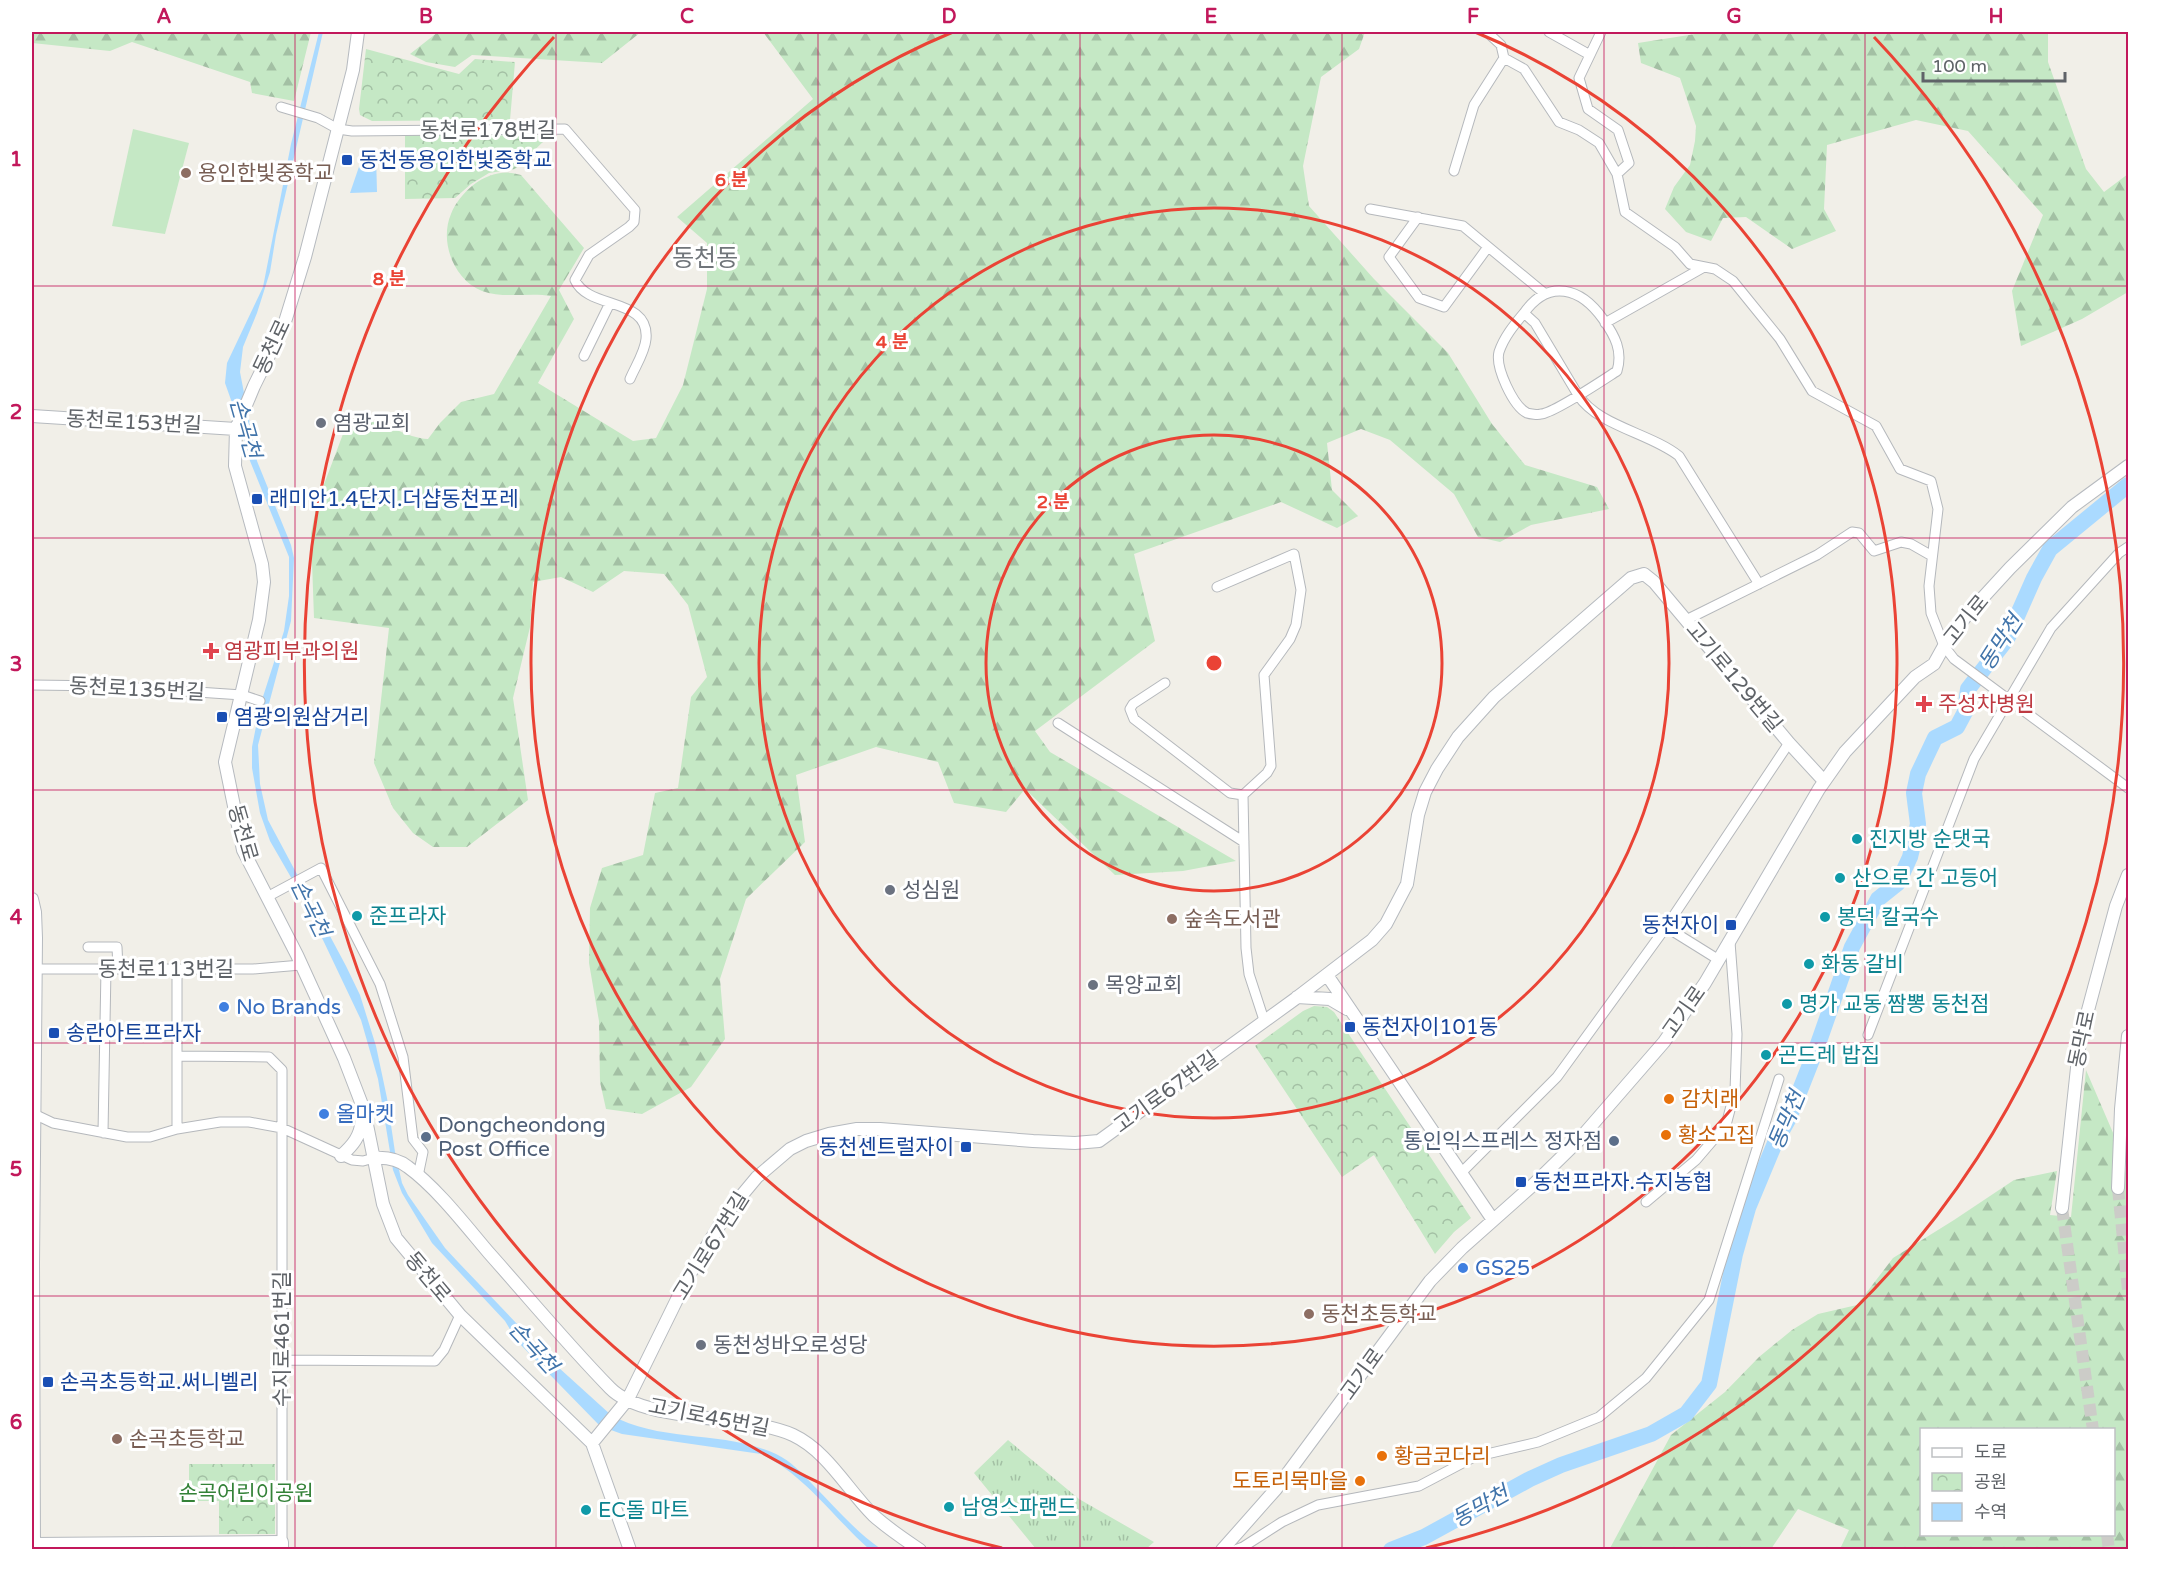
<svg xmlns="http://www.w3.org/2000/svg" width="2160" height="1581" font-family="'Varela Round','Noto Sans KR',sans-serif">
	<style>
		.grass { fill: url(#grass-tufts) }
		.forest { fill: url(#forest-firs); fill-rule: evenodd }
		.park { fill: url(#park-crowns) }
		.pitch { fill: #c5e8c5 }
		.water { fill: #aadaff }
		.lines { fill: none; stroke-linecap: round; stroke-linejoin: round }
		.river { stroke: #aadaff; stroke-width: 16 }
		.secondary-tunnel { stroke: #ccccc8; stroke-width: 12; stroke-dasharray: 12 6; stroke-linecap: butt }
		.street-casing { stroke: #b5b8bc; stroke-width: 11 }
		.secondary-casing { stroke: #b6babf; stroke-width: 14 }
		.street { stroke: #fff; stroke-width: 9 }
		.secondary { stroke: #fff; stroke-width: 12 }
		.grid { fill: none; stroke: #c2185b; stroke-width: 1.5; stroke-opacity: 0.55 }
		.ring { fill: none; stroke: #ea4335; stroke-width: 3 }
		.transit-dot { fill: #1a4fb4; stroke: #fff; stroke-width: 2 }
		.education-dot { fill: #8d6e63; stroke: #fff; stroke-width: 2 }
		.worship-dot { fill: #6b7280; stroke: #fff; stroke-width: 2 }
		.health-dot { fill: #e0444e; stroke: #fff; stroke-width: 2 }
		.culture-dot { fill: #0f9aa8; stroke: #fff; stroke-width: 2 }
		.shop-dot { fill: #3f7fe0; stroke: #fff; stroke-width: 2 }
		.food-dot { fill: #e8710a; stroke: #fff; stroke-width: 2 }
		.service-dot { fill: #5c6f8a; stroke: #fff; stroke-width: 2 }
		.labels { text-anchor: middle; stroke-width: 6; stroke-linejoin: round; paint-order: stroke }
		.street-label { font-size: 21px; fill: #5f6368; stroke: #fff }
		.transit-label { font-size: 21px; fill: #164399; stroke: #fff; text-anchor: start }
		.education-label { font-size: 21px; fill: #785e54; stroke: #fff; text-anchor: start }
		.worship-label { font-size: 21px; fill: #5b616d; stroke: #fff; text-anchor: start }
		.health-label { font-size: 21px; fill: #be3a42; stroke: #fff; text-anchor: start }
		.culture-label { font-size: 21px; fill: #0d838f; stroke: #fff; text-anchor: start }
		.shop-label { font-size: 21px; fill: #366cbe; stroke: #fff; text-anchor: start }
		.food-label { font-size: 21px; fill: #c56008; stroke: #fff; text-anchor: start }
		.service-label { font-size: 21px; fill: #4e5e75; stroke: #fff; text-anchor: start }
		.park-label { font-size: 21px; fill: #348238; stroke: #fff }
		.water-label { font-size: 22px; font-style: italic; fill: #4174aa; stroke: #fff }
		.quarter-label { font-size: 24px; fill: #70757a; stroke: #fff }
		.centre { fill: #ea4335; stroke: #fff; stroke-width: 3 }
		.ring-label { font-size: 18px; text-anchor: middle; font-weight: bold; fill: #ea4335; stroke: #fff; stroke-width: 6; stroke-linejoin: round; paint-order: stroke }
		.neatline { fill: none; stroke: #c2185b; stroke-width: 2 }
		.grid-label { font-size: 20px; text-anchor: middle; font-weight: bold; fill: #c2185b }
	</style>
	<defs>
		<pattern id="grass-tufts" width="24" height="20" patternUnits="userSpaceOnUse" patternTransform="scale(1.5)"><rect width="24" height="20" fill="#c5e8c5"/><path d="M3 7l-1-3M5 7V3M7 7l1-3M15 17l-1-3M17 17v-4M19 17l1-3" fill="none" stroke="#a3c0a4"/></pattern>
		<pattern id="forest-firs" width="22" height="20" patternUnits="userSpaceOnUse" patternTransform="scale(1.5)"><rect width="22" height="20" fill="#c5e8c5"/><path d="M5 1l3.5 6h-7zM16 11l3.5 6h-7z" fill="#a3c0a4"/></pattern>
		<pattern id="park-crowns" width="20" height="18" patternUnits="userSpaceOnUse" patternTransform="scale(1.5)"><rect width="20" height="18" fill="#c5e8c5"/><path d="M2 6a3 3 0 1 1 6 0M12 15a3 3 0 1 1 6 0" fill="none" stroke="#a3c0a4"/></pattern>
	</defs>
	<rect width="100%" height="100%" fill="#f1efe8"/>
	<path class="grass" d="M 1008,1440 L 1079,1499 L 1154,1542 L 1146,1549 L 1036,1549 L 974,1473 Z"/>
	<path class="forest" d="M 32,32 L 311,32 L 294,101 L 252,93 L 250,82 L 132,42 L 110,51 L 32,43 Z
		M 438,32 L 641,32 L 602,63 L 472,55 L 455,67 L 426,62 L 410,54 Z
		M 763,32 L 1365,32 L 1359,49 L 1321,77 L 1303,166 L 1309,206 L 1374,279 L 1448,353 L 1492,424 L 1525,465 L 1597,487 L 1609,509 L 1531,525 L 1500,542 L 1478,537 L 1454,494 L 1390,440 L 1361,429 L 1327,443 L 1332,490 L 1358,516 L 1337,528 L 1281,502 L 1134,554 L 1155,641 L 1035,731 L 1050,752 L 1236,861 L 1183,871 L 1115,875 L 1025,789 L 1006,812 L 954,803 L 938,762 L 876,747 L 796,775 L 805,842 L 746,899 L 720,979 L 725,1039 L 691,1087 L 642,1114 L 606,1109 L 600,1082 L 599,1021 L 589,963 L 590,908 L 602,868 L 643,855 L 655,793 L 678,788 L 691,697 L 707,677 L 688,605 L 664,574 L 624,571 L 593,592 L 561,577 L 533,582 L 530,627 L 513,698 L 528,800 L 467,847 L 433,847 L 413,833 L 393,808 L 374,763 L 389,628 L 314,618 L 311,534 L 317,503 L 346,426 C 371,409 401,438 428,439 L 440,423 L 461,402 L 494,394 L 551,296 C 530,292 503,299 482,291 C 454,280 439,242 451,214 C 462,188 492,165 521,175 L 584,248 L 559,290 L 574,319 L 538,383 L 633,441 L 656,438 L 683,385 L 707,289 L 707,243 L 677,217 L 813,99 Z
		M 1708,32 L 2048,32 L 2048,62 L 2086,169 L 2104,192 L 2128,174 L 2128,292 L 2082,319 L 2021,346 L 2012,291 L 2043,215 L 1968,131 L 1916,120 L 1827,145 L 1824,209 L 1836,231 L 1792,249 L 1746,217 L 1723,218 L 1711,241 L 1686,232 L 1665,209 L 1674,187 L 1690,165 L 1695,141 L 1696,126 L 1680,78 L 1641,63 L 1638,43 Z
		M 2086,1070 L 2123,1156 L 2128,1185 L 2128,1549 L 1840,1549 L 1849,1530 L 1798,1509 L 1771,1549 L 1609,1550 L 1671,1435 L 1725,1392 L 1759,1357 L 1792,1330 L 1818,1314 L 1857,1305 L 1893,1258 L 1954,1220 L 2014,1180 L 2057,1171 L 2050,1215 L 2071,1217 ZM 1922,1430 L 2114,1430 L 2114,1534 L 1922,1534 Z"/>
	<path class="park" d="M 366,49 L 459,74 L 475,59 L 515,62 L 510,120 L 372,121 L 360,115 L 359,109 Z
		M 405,134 L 549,136 L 515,169 L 489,173 L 471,184 L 455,198 L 405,199 Z
		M 1314,1006 L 1327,1007 L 1334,1012 L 1471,1218 L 1454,1232 L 1435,1254 L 1374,1155 L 1342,1177 L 1255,1046 L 1303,1011 Z
		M 189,1464 L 275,1464 L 275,1534 L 219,1534 L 219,1501 L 189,1501 Z"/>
	<path class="pitch" d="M 133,129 L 189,143 L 165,234 L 112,226 Z"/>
	<path class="water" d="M 319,32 L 323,32 L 276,235 L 270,272 L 257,313 L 243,347 L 240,372 L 257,461 L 291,545 L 294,558 L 291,621 L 258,745 L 260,784 L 268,820 L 346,966 L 360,995 L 376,1046 L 387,1098 L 395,1152 L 402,1183 L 408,1195 L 445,1248 L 458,1262 L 558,1367 L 611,1415 C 661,1443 724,1430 776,1454 C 791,1461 803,1474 814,1486 C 836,1508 856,1532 881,1549 L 869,1549 C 834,1518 804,1474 761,1454 L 622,1434 L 600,1426 L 517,1341 L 505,1321 L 432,1243 L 402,1193 L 393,1170 L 378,1079 L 361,1020 L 304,900 L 270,841 L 260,813 L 252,768 L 252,747 L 260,706 L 284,631 L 289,596 L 289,557 L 250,461 L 241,428 L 225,383 L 227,363 L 263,287 L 291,144 Z
		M 363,155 L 376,155 L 377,192 L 350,193 Z"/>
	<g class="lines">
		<path class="river" d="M 1391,1550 L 1424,1537 L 1530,1479 L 1561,1465 L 1651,1434 L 1686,1414 L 1709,1384 L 1735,1254 L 1748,1208 L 1775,1143 L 1789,1118 L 1817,1047 L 1852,947 L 1878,899 L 1898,883 L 1910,857 L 1918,824 L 1914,793 L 1918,774 L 1935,738 L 1957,727 L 1965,712 L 1968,689 L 2007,639 L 2034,578 L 2050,549 L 2128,485"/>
		<path class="secondary-tunnel" d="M 2118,1188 L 2128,1290
			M 2062,1208 L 2093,1430
			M 2107,1534 L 2109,1550"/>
		<defs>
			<path id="street" d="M 1549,32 L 1590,55
				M 1601,32 L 1579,78 L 1588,109 L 1618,130 L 1629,163 L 1617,174 L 1625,212 L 1675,247 L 1690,264 L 1715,269 L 1733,281 L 1780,339 L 1812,391 L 1876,426 L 1900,469 L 1931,481 L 1938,509 L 1929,586 L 1931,613 L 1944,646 L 1954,659 L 2128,788
				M 1504,58 L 1524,69 L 1559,122 L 1579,130 L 1599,143 L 1617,174
				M 281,107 L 318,118 L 338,129 L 352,131 L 565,129 L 635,210 L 634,222 L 629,227 L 589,255 L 575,280 C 588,310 650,297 646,339 C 645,352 635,367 630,379
				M 1454,171 L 1474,105 L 1504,58 L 1501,45 L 1487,32
				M 1370,209 L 1463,226 L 1544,293
				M 1418,217 L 1389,257 L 1419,298 L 1444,307 L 1488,247
				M 1524,313 C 1514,325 1504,337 1499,352 C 1495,367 1513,406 1527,413 C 1530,414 1538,415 1541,414 C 1554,413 1603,380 1617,371 C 1623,351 1615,336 1603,319 C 1581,288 1549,278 1524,313 L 1535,323 L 1578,395 C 1598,426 1650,433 1679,456 L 1759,584
				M 1605,323 L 1704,267
				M 584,356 L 610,303
				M 1217,587 L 1294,554 L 1301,590 L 1296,625 L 1290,639 L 1264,675 L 1271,766 L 1267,773 L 1243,795 L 1246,948 L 1249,974 L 1264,1020
				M 1686,620 L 1817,555 L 1852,532 L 1859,533 L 1874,551 L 1901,542 L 1911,544 L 1932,556
				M 1165,683 L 1133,704 L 1130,709 L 1134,719 L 1230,793 L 1243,795
				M 32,685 L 108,686 L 242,695 L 260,701
				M 1058,723 L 1244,842
				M 267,897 L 321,868 L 380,984 L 403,1057 L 413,1139 L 423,1152 L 418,1176
				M 1666,927 L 1719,960
				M 88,947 L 117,947 L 118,969
				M 32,969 L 253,969 L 301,965
				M 177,969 L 177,1129
				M 1868,1035 L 1974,759 L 2051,628 L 2119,553 L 2128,547
				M 178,1056 L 269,1057 L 282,1070 L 282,1542
				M 32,1113 L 53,1123 L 127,1137 L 150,1137 L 177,1129 L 220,1122 L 249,1122 L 282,1128 L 352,1160 L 363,1161 L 374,1158
				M 103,1133 L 106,969
				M 1462,1172 L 1557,1077 L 1666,927 L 1789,743
				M 1646,1202 L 1696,1160 L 1726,1125 L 1735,1091 L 1737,1034 L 1730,942
				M 282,1360 L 435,1361 L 444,1350 L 460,1315
				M 1235,1550 L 1243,1547 L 1282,1522 L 1318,1505 L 1419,1486 L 1474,1457 L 1538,1442 L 1599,1417 L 1646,1378 L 1709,1300 L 1779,1079"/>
			<path id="secondary" d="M 358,32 L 353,70 L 305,257 L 284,325 L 254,386 L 236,429 L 235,466 L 262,564 L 264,582 L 259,620 L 225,762 L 243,850 L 297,955 L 344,1058 L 364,1110 L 383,1204 L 396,1238 L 460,1315 L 592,1443 L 630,1550
				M 32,416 L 236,429
				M 32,899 L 35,912 L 36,938 L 33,1264 L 34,1550
				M 1327,975 L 1493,1220
				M 1297,997 L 1330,999 L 1347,1009
				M 341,1156 C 353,1145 360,1137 362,1120
				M 374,1158 C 387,1157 398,1159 408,1167 C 437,1188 466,1226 489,1253 C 529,1298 568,1345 610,1388 C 644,1423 746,1414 793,1435 C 827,1451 847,1489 873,1515 C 887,1528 904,1539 920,1550
				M 2118,1188 L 2121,1109 L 2128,1036
				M 2062,1208 L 2080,1040 L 2116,906 L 2128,875
				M 592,1443 L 628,1399 L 688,1277 L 727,1213 L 757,1177 L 790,1149 L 806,1141 L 829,1134 L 857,1129 L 880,1129 L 1033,1141 L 1075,1143 L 1099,1141 L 1295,999 L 1372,940 L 1386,924 L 1407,884 L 1418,815 L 1425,792 L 1437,769 L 1458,737 L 1494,697 L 1631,578 L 1644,574 L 1654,582 L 1789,743 L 1824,781
				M 34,1544 L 282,1542 L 282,1550
				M 1222,1550 L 1276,1489 L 1430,1281 L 1462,1248 L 1534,1184 L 1578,1141 L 1664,1042 L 1705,983 L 1819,789 L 1845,752 L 1915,677 L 1934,664 L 1944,646 L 1966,616 L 2010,568 L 2072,507 L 2128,466"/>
		</defs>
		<use href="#street" class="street-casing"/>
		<use href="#secondary" class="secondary-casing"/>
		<use href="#street" class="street"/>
		<use href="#secondary" class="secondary"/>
	</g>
	<path class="grid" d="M 295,32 L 295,1550M 556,32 L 556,1550M 818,32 L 818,1550M 1080,32 L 1080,1550M 1342,32 L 1342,1550M 1604,32 L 1604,1550M 1865,32 L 1865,1550M 32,286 L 2128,286M 32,538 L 2128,538M 32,790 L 2128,790M 32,1043 L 2128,1043M 32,1296 L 2128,1296"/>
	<g class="ring">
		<circle cx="1214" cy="663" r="228"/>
		<circle cx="1214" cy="663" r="455"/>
		<path d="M1475 32A683 683 0 1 1 953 32"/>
		<path d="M1002 1548A910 910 0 0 1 554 37M1874 37A910 910 0 0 1 1426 1548"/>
	</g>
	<g class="transit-dot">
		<rect x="341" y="154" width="12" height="12" rx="3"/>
		<rect x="251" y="493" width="12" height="12" rx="3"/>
		<rect x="216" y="711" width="12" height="12" rx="3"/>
		<rect x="1725" y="919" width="12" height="12" rx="3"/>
		<rect x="1344" y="1021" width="12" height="12" rx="3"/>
		<rect x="48" y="1027" width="12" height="12" rx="3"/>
		<rect x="960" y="1141" width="12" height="12" rx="3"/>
		<rect x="1515" y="1176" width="12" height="12" rx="3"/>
		<rect x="42" y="1376" width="12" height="12" rx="3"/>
	</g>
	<g class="education-dot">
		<circle cx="186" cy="173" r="6"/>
		<circle cx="1172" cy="919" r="6"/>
		<circle cx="1309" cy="1314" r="6"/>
		<circle cx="117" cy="1439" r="6"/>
	</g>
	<g class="worship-dot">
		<circle cx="321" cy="423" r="6"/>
		<circle cx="890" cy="890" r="6"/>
		<circle cx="1093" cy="985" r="6"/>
		<circle cx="701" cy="1345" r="6"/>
	</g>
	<g class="health-dot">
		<path d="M208 642h6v6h6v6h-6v6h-6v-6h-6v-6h6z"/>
		<path d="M1921 695h6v6h6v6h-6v6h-6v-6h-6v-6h6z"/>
	</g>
	<g class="culture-dot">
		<circle cx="1857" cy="839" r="6"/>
		<circle cx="1840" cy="878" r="6"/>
		<circle cx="357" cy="916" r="6"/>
		<circle cx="1825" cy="917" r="6"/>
		<circle cx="1809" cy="964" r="6"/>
		<circle cx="1787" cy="1004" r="6"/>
		<circle cx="1766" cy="1055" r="6"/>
		<circle cx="949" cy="1507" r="6"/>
		<circle cx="586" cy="1510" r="6"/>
	</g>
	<g class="shop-dot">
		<circle cx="224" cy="1007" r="6"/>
		<circle cx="324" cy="1114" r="6"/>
		<circle cx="1463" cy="1268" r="6"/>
	</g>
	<g class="food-dot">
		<circle cx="1669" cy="1099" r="6"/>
		<circle cx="1666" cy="1135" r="6"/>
		<circle cx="1382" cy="1456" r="6"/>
		<circle cx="1360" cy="1481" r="6"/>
	</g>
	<g class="service-dot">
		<circle cx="426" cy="1137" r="6"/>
		<circle cx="1614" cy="1141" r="6"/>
	</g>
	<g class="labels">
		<g class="street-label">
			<text x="488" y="137">동천로178번길</text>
			<text transform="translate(272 347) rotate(-65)" y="7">동천로</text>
			<text transform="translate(134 422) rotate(3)" y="7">동천로153번길</text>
			<text transform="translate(1966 620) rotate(-51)" y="7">고기로</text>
			<text transform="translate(1734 677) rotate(50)" y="7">고기로129번길</text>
			<text transform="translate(137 689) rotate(3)" y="7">동천로135번길</text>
			<text transform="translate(243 833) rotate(74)" y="7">동천로</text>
			<text x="166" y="976">동천로113번길</text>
			<text transform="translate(1684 1012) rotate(-55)" y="7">고기로</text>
			<text transform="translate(2082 1039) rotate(-78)" y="7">동막로</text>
			<text transform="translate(1166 1092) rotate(-36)" y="7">고기로67번길</text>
			<text transform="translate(711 1246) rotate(-58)" y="7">고기로67번길</text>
			<text transform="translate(428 1277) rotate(50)" y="7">동천로</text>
			<text transform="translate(282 1339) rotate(-90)" y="7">수지로461번길</text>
			<text transform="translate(1362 1374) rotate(-54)" y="7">고기로</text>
			<text transform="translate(709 1417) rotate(11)" y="7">고기로45번길</text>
		</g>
		<g class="transit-label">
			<text x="359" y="167">동천동용인한빛중학교</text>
			<text x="269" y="506">래미안1.4단지.더샵동천포레</text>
			<text x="234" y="724">염광의원삼거리</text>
			<text x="1719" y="932" text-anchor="end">동천자이</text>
			<text x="1362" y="1034">동천자이101동</text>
			<text x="66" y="1040">송란아트프라자</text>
			<text x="954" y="1154" text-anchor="end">동천센트럴자이</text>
			<text x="1533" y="1189">동천프라자.수지농협</text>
			<text x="60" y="1389">손곡초등학교.써니벨리</text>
		</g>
		<g class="education-label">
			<text x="198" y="180">용인한빛중학교</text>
			<text x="1184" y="926">숲속도서관</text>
			<text x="1321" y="1321">동천초등학교</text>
			<text x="129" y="1446">손곡초등학교</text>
		</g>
		<g class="worship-label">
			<text x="333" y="430">염광교회</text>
			<text x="902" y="897">성심원</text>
			<text x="1105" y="992">목양교회</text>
			<text x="713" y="1352">동천성바오로성당</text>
		</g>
		<g class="health-label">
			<text x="224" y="658">염광피부과의원</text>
			<text x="1938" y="711">주성차병원</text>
		</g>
		<g class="culture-label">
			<text x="1869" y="846">진지방 순댓국</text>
			<text x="1852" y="885">산으로 간 고등어</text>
			<text x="369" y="923">준프라자</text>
			<text x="1837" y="924">봉덕 칼국수</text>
			<text x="1821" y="971">화동 갈비</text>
			<text x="1799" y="1011">명가 교동 짬뽕 동천점</text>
			<text x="1778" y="1062">곤드레 밥집</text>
			<text x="961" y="1514">남영스파랜드</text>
			<text x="598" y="1517">EC돌 마트</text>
		</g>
		<g class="shop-label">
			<text x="236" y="1014">No Brands</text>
			<text x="336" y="1121">올마켓</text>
			<text x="1475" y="1275">GS25</text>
		</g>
		<g class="food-label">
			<text x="1681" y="1106">감치래</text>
			<text x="1678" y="1142">황소고집</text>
			<text x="1394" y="1463">황금코다리</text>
			<text x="1348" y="1488" text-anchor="end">도토리묵마을</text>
		</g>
		<g class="service-label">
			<text x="438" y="1132">Dongcheondong<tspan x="438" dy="24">Post Office</tspan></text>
			<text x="1602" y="1148" text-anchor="end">통인익스프레스 정자점</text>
		</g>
		<g class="park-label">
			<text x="246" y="1500">손곡어린이공원</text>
		</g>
		<g class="water-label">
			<text transform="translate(246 428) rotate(74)" y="8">손곡천</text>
			<text transform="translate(2000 642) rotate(-57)" y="8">동막천</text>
			<text transform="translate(311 908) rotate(64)" y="8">손곡천</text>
			<text transform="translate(1786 1120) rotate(-67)" y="8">동막천</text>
			<text transform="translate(534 1347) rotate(48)" y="8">손곡천</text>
			<text transform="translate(1480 1506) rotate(-29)" y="8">동막천</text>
		</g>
		<g class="quarter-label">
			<text x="705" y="266">동천동</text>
		</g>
	</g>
	<circle cx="1214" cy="663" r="9" class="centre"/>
	<g class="ring-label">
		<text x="731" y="186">6 분</text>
		<text x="389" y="285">8 분</text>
		<text x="892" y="348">4 분</text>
		<text x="1053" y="508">2 분</text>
	</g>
	<rect width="2160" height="1581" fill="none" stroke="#ffffff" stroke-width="66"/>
	<rect x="1920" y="1428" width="195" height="108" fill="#ffffff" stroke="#bfc1c3" stroke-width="1.5"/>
	<rect x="1932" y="1448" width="30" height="9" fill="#ffffff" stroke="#bfc1c3" stroke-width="1.5"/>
	<text x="1974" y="1458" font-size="18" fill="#5f6368">도로</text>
	<rect x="1932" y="1473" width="30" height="18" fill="url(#park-crowns)" stroke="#bfc1c3" stroke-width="1.5"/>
	<text x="1974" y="1488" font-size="18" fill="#5f6368">공원</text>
	<rect x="1932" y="1503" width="30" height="18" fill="#aadaff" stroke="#bfc1c3" stroke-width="1.5"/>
	<text x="1974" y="1518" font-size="18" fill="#5f6368">수역</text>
	<path d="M1923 72v9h142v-9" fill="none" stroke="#5f6368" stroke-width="3"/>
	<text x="1932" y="72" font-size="18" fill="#5f6368" stroke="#ffffff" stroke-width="4.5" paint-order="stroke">100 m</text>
	<rect x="33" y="33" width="2094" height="1515" class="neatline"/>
	<g class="grid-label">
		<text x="164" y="23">A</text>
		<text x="426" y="23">B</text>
		<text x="687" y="23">C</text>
		<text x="949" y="23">D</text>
		<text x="1211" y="23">E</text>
		<text x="1473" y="23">F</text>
		<text x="1734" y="23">G</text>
		<text x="1996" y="23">H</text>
		<text x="16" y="166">1</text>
		<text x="16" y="419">2</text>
		<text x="16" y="671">3</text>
		<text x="16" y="924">4</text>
		<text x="16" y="1176">5</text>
		<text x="16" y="1429">6</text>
	</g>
</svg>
